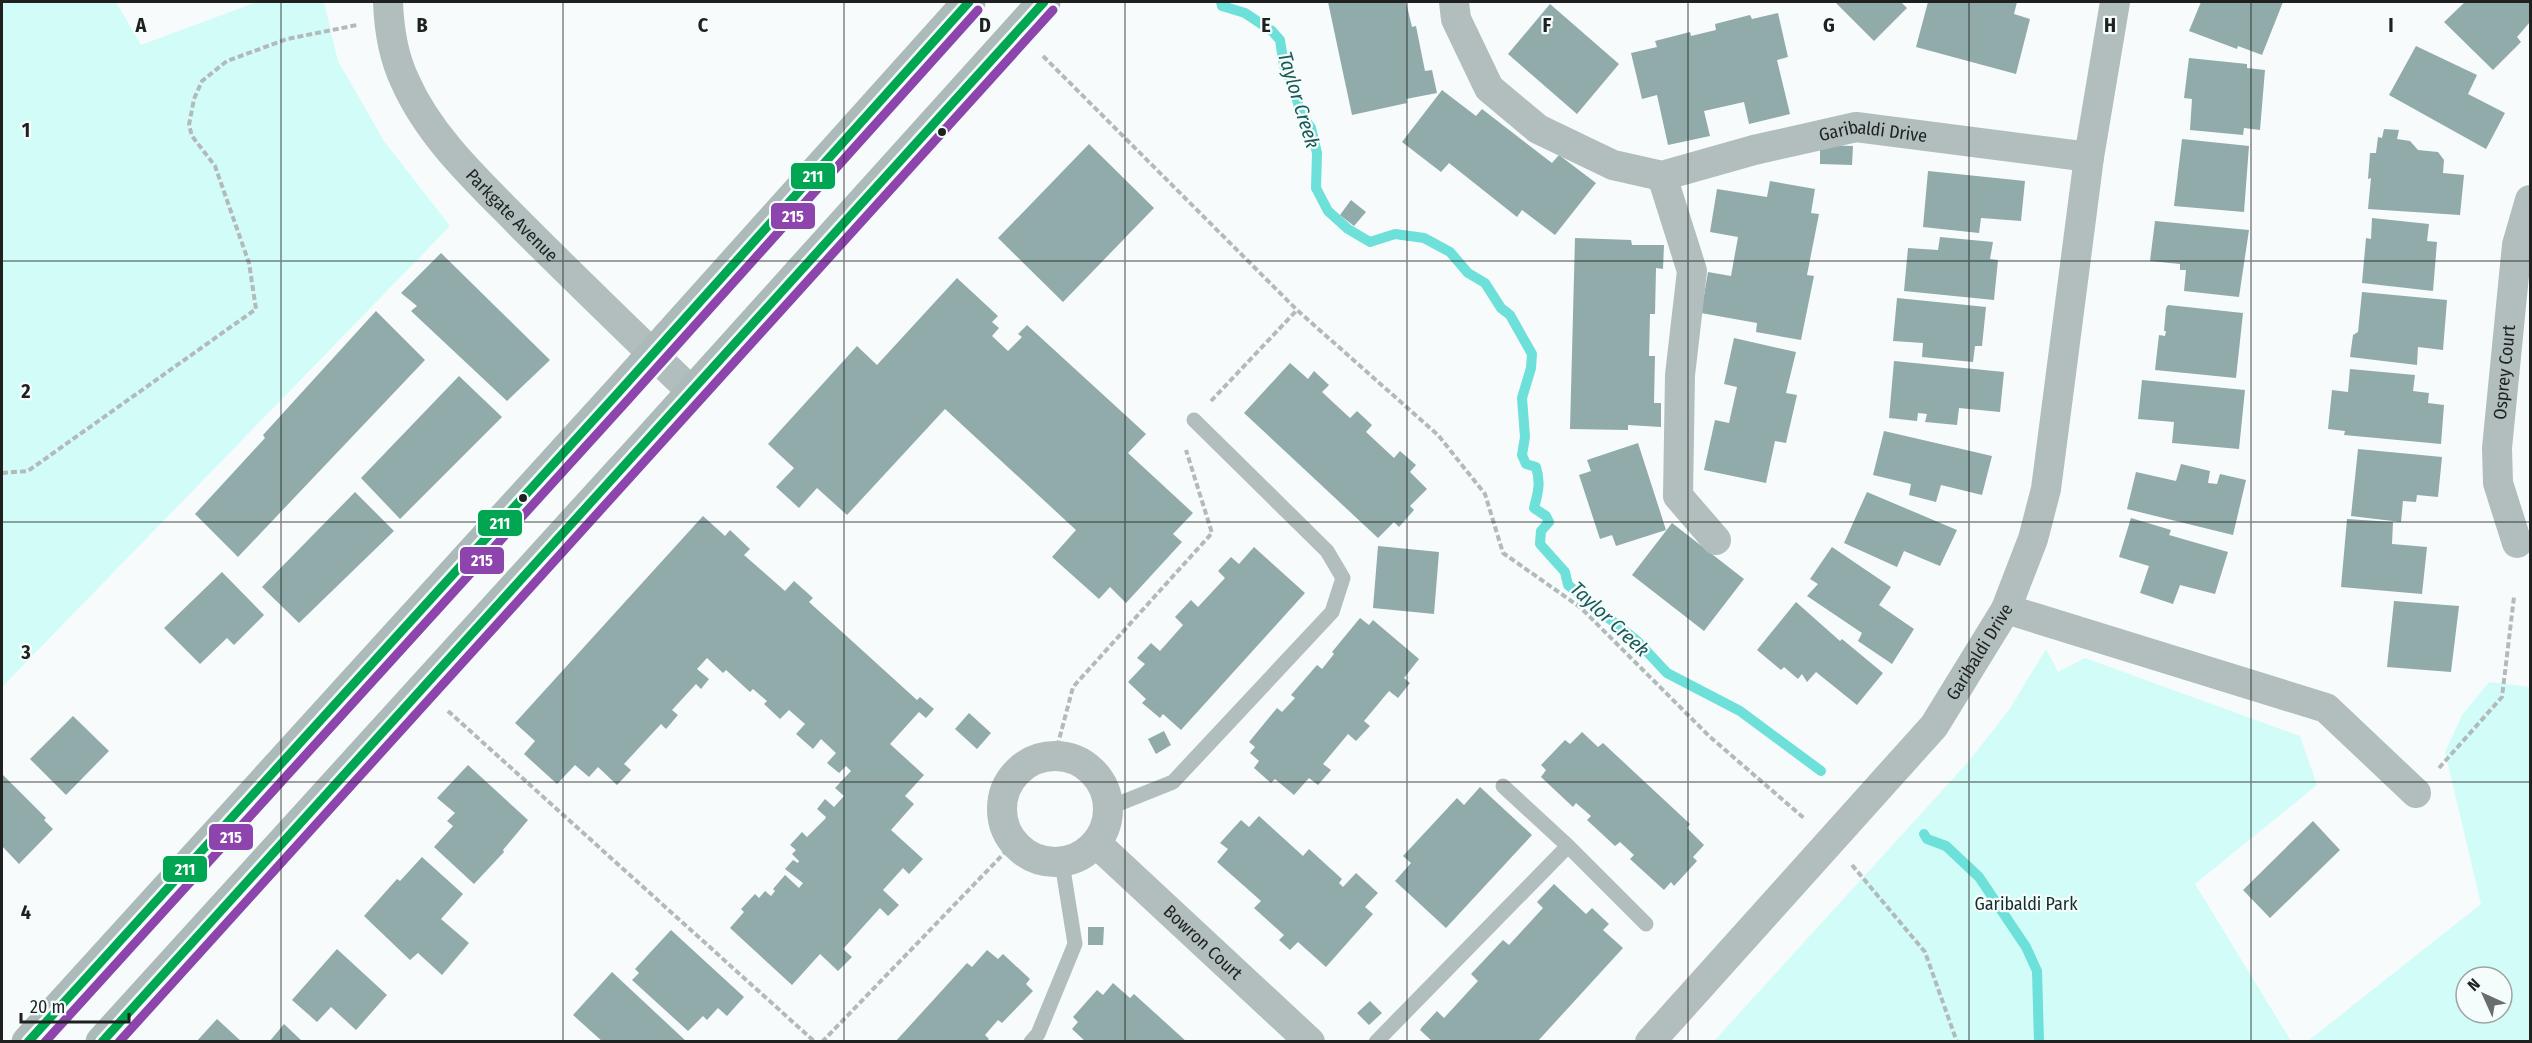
<svg xmlns="http://www.w3.org/2000/svg" width="2532" height="1043" font-family="'Fira Sans Condensed',sans-serif">
	<style>
		.green { fill: #d2fcf8; fill-rule: evenodd }
		.lines { fill: none; stroke-linecap: round; stroke-linejoin: round }
		.stream { stroke: #6ce0d9; stroke-width: 10 }
		.building { fill: #90abaa }
		.path { stroke: #b2bbba; stroke-width: 4; stroke-dasharray: 6 3; stroke-linecap: butt }
		.lane { stroke: #b1bebd; stroke-width: 15 }
		.street { stroke: #b1bebd; stroke-width: 30 }
		.secondary { stroke: #acbbba; stroke-width: 33 }
		.bus-1-casing { stroke: #f5fdfc; stroke-width: 14 }
		.bus-2-casing { stroke: #f5fdfc; stroke-width: 14 }
		.bus-1 { stroke: #00a651; stroke-width: 9 }
		.bus-2 { stroke: #8e44ad; stroke-width: 9 }
		.grid { fill: none; stroke: #1e2120; stroke-width: 1.5; stroke-opacity: 0.55 }
		.bus-dot { fill: #1e2120; stroke: #f5fdfc; stroke-width: 2 }
		.labels { text-anchor: middle; stroke-width: 4.5; stroke-linejoin: round; paint-order: stroke }
		.street-label { font-size: 18px; fill: #1e2120; stroke: #f5fdfc }
		.park-label { font-size: 18px; fill: #152e2c; stroke: #f5fdfc }
		.water-label { font-size: 20px; font-style: italic; fill: #1b5a56; stroke: #f5fdfc }
		.grid-label { font-size: 20px; text-anchor: middle; font-weight: bold; fill: #1e2120; stroke: #f5fdfc; stroke-width: 4.5; stroke-linejoin: round; paint-order: stroke }
		.line-badge { stroke: #f5fdfc; stroke-width: 2 }
		.badge-label { font-size: 16px; text-anchor: middle; font-weight: bold; fill: #fff }
	</style>
	<rect width="100%" height="100%" fill="#f7fbfb"/>
	<path class="green" d="M 2,2 L 116,2 L 141,45 L 257,2 L 324,2 L 338,61 L 384,141 L 450,226 L 2,687 Z
		M 2046,649 L 2058,672 L 2085,658 L 2300,736 L 2317,785 L 2195,884 L 2291,1041 L 1714,1041 L 1969,761 L 2009,710 Z
		M 2489,682 L 2530,687 L 2530,1041 L 2308,1041 L 2481,904 L 2445,752 L 2462,715 ZM 2466,977 L 2502,977 L 2502,1013 L 2466,1013 Z"/>
	<g class="lines">
		<path class="stream" d="M 1221,2 L 1222,6 L 1245,13 L 1272,31 L 1280,40 L 1284,66 L 1293,86 L 1301,114 L 1311,128 L 1317,153 L 1316,188 L 1328,211 L 1348,229 L 1370,242 L 1395,234 L 1424,238 L 1450,252 L 1468,273 L 1485,283 L 1501,308 L 1510,315 L 1532,354 L 1531,368 L 1522,398 L 1525,437 L 1522,455 L 1526,464 L 1536,467 C 1541,483 1538,493 1534,508 L 1546,516 L 1549,522 L 1541,531 L 1540,544 L 1565,572 L 1568,585 L 1637,641 L 1667,673 L 1740,711 L 1821,771
			M 1924,834 L 1927,839 L 1946,846 L 1979,877 L 2026,947 L 2037,971 L 2039,1042"/>
	</g>
	<path class="building" d="M 1328,2 L 1406,2 L 1412,27 L 1416,26 L 1425,71 L 1432,70 L 1437,93 L 1406,99 L 1407,103 L 1352,115 Z
		M 1835,2 L 1901,2 L 1907,8 L 1874,41 Z
		M 1928,2 L 2017,2 L 2014,14 L 2030,19 L 2016,74 L 1916,47 Z
		M 2201,2 L 2283,2 L 2262,55 L 2238,46 L 2237,49 L 2189,31 Z
		M 2465,2 L 2530,2 L 2530,22 L 2517,37 L 2521,42 L 2493,70 L 2444,22 Z
		M 1550,4 L 1619,64 L 1577,114 L 1508,54 Z
		M 1778,13 L 1788,57 L 1777,60 L 1790,114 L 1749,124 L 1744,102 L 1704,111 L 1710,136 L 1668,145 L 1657,95 L 1642,99 L 1631,53 L 1657,47 L 1655,41 L 1690,32 L 1691,36 L 1716,30 L 1715,24 L 1750,15 L 1752,19 Z
		M 2416,46 L 2477,75 L 2468,94 L 2505,113 L 2486,149 L 2389,95 Z
		M 2189,58 L 2247,64 L 2247,68 L 2265,70 L 2260,130 L 2244,128 L 2243,135 L 2190,130 L 2192,99 L 2184,98 Z
		M 1442,90 L 1476,116 L 1482,109 L 1552,163 L 1559,155 L 1596,183 L 1555,235 L 1522,210 L 1517,217 L 1449,163 L 1441,172 L 1402,142 Z
		M 2384,129 L 2399,130 L 2397,139 L 2410,141 L 2418,150 L 2438,152 L 2444,160 L 2443,173 L 2464,175 L 2460,215 L 2368,209 L 2371,178 L 2368,179 L 2370,153 L 2376,153 L 2378,137 L 2382,138 Z
		M 2182,139 L 2249,146 L 2244,212 L 2174,206 Z
		M 1089,144 L 1154,208 L 1063,302 L 998,238 Z
		M 1820,145 L 1853,146 L 1852,165 L 1820,164 Z
		M 1928,171 L 2025,181 L 2021,221 L 1981,218 L 1979,233 L 1923,227 Z
		M 1770,181 L 1815,189 L 1811,213 L 1819,214 L 1807,275 L 1814,276 L 1801,340 L 1756,332 L 1757,323 L 1701,313 L 1708,272 L 1731,276 L 1738,237 L 1710,232 L 1717,189 L 1767,197 Z
		M 1351,200 L 1366,212 L 1354,226 L 1340,215 Z
		M 2372,218 L 2429,224 L 2427,241 L 2437,242 L 2433,291 L 2362,283 L 2366,238 L 2371,239 Z
		M 2155,221 L 2249,230 L 2239,297 L 2184,291 L 2186,270 L 2180,270 L 2180,264 L 2150,261 Z
		M 1940,237 L 1993,242 L 1990,259 L 1998,260 L 1994,300 L 1904,291 L 1908,248 L 1938,250 Z
		M 1575,238 L 1631,240 L 1632,245 L 1664,245 L 1663,269 L 1656,268 L 1655,314 L 1650,314 L 1649,356 L 1655,356 L 1654,403 L 1661,403 L 1661,427 L 1628,425 L 1628,430 L 1570,429 Z
		M 441,253 L 550,360 L 507,401 L 411,311 L 417,306 L 401,293 Z
		M 957,278 L 998,316 L 992,322 L 999,328 L 992,336 L 1008,351 L 1022,337 L 1018,334 L 1027,325 L 1146,434 L 1128,453 L 1193,513 L 1173,534 L 1182,542 L 1126,603 L 1110,587 L 1099,599 L 1052,557 L 1076,530 L 945,409 L 847,515 L 817,488 L 799,508 L 776,487 L 794,468 L 768,444 L 857,346 L 877,365 Z
		M 2362,292 L 2447,300 L 2443,350 L 2418,347 L 2417,365 L 2350,357 L 2353,335 L 2358,332 Z
		M 1897,298 L 1986,307 L 1982,346 L 1975,346 L 1973,362 L 1922,357 L 1923,343 L 1893,341 Z
		M 2168,305 L 2243,313 L 2236,378 L 2155,370 L 2159,335 L 2165,336 L 2166,331 L 2164,331 L 2166,308 Z
		M 376,311 L 425,360 L 238,557 L 195,514 L 265,438 L 263,435 Z
		M 1734,338 L 1796,352 L 1786,393 L 1797,395 L 1786,443 L 1775,441 L 1766,483 L 1704,470 L 1715,420 L 1729,423 L 1737,387 L 1724,384 Z
		M 1894,361 L 2004,372 L 2000,412 L 1959,408 L 1957,425 L 1925,422 L 1927,414 L 1918,413 L 1917,421 L 1889,418 Z
		M 1290,363 L 1308,379 L 1314,371 L 1329,385 L 1322,392 L 1350,418 L 1357,411 L 1372,425 L 1366,432 L 1394,458 L 1400,451 L 1416,465 L 1410,472 L 1427,489 L 1410,506 L 1414,510 L 1399,527 L 1394,522 L 1378,538 L 1244,413 Z
		M 2350,369 L 2415,375 L 2413,391 L 2429,393 L 2428,403 L 2444,405 L 2441,444 L 2344,435 L 2345,431 L 2328,429 L 2332,390 L 2348,392 Z
		M 459,376 L 502,417 L 400,519 L 361,478 Z
		M 2142,380 L 2245,390 L 2239,449 L 2172,443 L 2174,422 L 2138,419 Z
		M 1884,431 L 1992,456 L 1982,495 L 1941,485 L 1936,502 L 1909,495 L 1911,484 L 1873,475 Z
		M 1638,443 L 1666,530 L 1616,546 L 1612,535 L 1600,539 L 1579,475 L 1591,471 L 1587,460 Z
		M 2358,449 L 2442,457 L 2438,497 L 2417,495 L 2416,502 L 2403,501 L 2401,522 L 2351,516 Z
		M 2181,464 L 2210,471 L 2208,483 L 2217,484 L 2220,474 L 2246,480 L 2233,535 L 2127,509 L 2136,472 L 2176,481 Z
		M 355,492 L 394,531 L 299,623 L 262,587 Z
		M 1867,492 L 1957,530 L 1940,566 L 1904,551 L 1897,567 L 1844,543 Z
		M 703,516 L 725,536 L 730,530 L 750,549 L 744,555 L 785,591 L 794,581 L 813,598 L 809,602 L 917,700 L 920,697 L 934,709 L 926,718 L 919,712 L 890,744 L 924,775 L 905,796 L 914,804 L 891,830 L 923,859 L 909,874 L 903,868 L 883,890 L 899,905 L 888,916 L 880,908 L 843,949 L 852,957 L 838,971 L 820,954 L 792,985 L 730,928 L 744,912 L 741,909 L 755,894 L 759,898 L 765,891 L 771,896 L 775,891 L 773,889 L 785,875 L 799,888 L 803,883 L 785,869 L 793,860 L 798,863 L 799,861 L 792,854 L 796,850 L 790,845 L 802,832 L 807,837 L 825,819 L 826,817 L 817,809 L 825,799 L 834,807 L 844,796 L 835,788 L 851,771 L 846,766 L 839,773 L 827,763 L 836,753 L 821,739 L 813,749 L 796,734 L 805,724 L 789,710 L 780,719 L 764,704 L 767,701 L 753,689 L 750,692 L 726,670 L 723,673 L 707,658 L 697,669 L 709,679 L 701,689 L 696,684 L 672,710 L 678,715 L 666,729 L 661,724 L 624,764 L 631,770 L 617,785 L 598,767 L 589,777 L 575,765 L 557,784 L 524,754 L 535,741 L 515,723 Z
		M 2131,518 L 2171,530 L 2169,535 L 2228,552 L 2215,594 L 2180,585 L 2173,604 L 2140,593 L 2149,566 L 2119,557 Z
		M 2347,519 L 2393,522 L 2392,544 L 2427,547 L 2422,594 L 2341,587 Z
		M 1672,523 L 1744,579 L 1704,631 L 1632,575 Z
		M 1378,546 L 1439,552 L 1434,614 L 1373,608 Z
		M 1254,547 L 1305,593 L 1181,730 L 1163,714 L 1160,718 L 1142,703 L 1146,699 L 1128,682 L 1145,664 L 1137,658 L 1151,643 L 1160,651 L 1183,625 L 1175,617 L 1191,600 L 1198,607 L 1225,578 L 1218,571 L 1231,557 L 1239,564 Z
		M 1832,547 L 1891,587 L 1879,605 L 1914,629 L 1892,664 L 1858,641 L 1862,633 L 1807,596 L 1818,584 L 1810,579 Z
		M 222,572 L 264,615 L 234,645 L 227,638 L 200,664 L 164,628 Z
		M 2394,601 L 2459,606 L 2451,672 L 2387,667 Z
		M 1796,602 L 1840,641 L 1842,639 L 1883,673 L 1857,705 L 1816,672 L 1807,682 L 1802,674 L 1798,679 L 1784,667 L 1781,670 L 1757,650 Z
		M 1360,618 L 1369,625 L 1373,620 L 1419,659 L 1404,678 L 1410,683 L 1398,698 L 1389,691 L 1364,721 L 1370,726 L 1356,741 L 1348,734 L 1323,764 L 1331,770 L 1318,785 L 1309,778 L 1294,795 L 1275,779 L 1271,783 L 1254,768 L 1259,761 L 1250,753 L 1255,747 L 1249,742 L 1277,708 L 1282,712 L 1295,698 L 1291,695 L 1317,665 L 1322,669 L 1334,654 L 1332,652 Z
		M 969,713 L 991,733 L 977,749 L 955,729 Z
		M 73,716 L 109,751 L 66,795 L 30,759 Z
		M 1164,731 L 1171,745 L 1156,754 L 1148,739 Z
		M 1582,732 L 1598,747 L 1603,743 L 1690,824 L 1687,828 L 1704,845 L 1693,857 L 1697,861 L 1674,886 L 1671,882 L 1664,890 L 1630,859 L 1634,855 L 1620,842 L 1615,846 L 1587,820 L 1591,816 L 1576,803 L 1573,807 L 1541,777 L 1546,770 L 1541,765 L 1565,740 L 1570,744 Z
		M 468,765 L 528,820 L 503,850 L 504,852 L 474,884 L 434,847 L 453,826 L 447,821 L 455,813 L 437,798 Z
		M 2,774 L 46,818 L 44,820 L 53,829 L 19,864 L 2,846 Z
		M 1480,787 L 1532,835 L 1446,928 L 1395,881 L 1411,863 L 1403,856 L 1457,798 L 1464,805 Z
		M 1259,816 L 1303,856 L 1309,849 L 1342,879 L 1339,883 L 1343,887 L 1356,873 L 1378,893 L 1365,907 L 1373,914 L 1326,967 L 1298,942 L 1290,950 L 1279,940 L 1284,935 L 1254,908 L 1261,901 L 1217,862 L 1228,849 L 1220,843 L 1241,820 L 1249,827 Z
		M 2313,821 L 2340,850 L 2270,918 L 2243,890 Z
		M 422,857 L 463,894 L 441,919 L 469,943 L 442,975 L 418,953 L 410,960 L 364,916 L 397,879 L 400,881 Z
		M 1554,884 L 1586,914 L 1592,908 L 1609,924 L 1603,930 L 1623,948 L 1537,1042 L 1433,1042 L 1420,1030 L 1422,1027 L 1437,1011 L 1444,1018 L 1478,981 L 1471,974 L 1503,940 L 1509,945 L 1543,908 L 1537,902 Z
		M 1088,927 L 1104,927 L 1103,945 L 1088,945 Z
		M 671,930 L 744,997 L 727,1016 L 718,1008 L 707,1020 L 703,1016 L 688,1031 L 632,980 L 639,973 L 635,969 Z
		M 337,949 L 387,995 L 356,1030 L 331,1007 L 317,1022 L 292,1000 Z
		M 987,950 L 998,959 L 1003,954 L 1030,979 L 1026,984 L 1033,991 L 1002,1023 L 998,1020 L 985,1035 L 989,1039 L 986,1042 L 895,1042 L 967,963 L 972,967 Z
		M 612,972 L 687,1042 L 603,1042 L 573,1015 Z
		M 1113,983 L 1130,998 L 1134,994 L 1187,1042 L 1086,1042 L 1072,1029 L 1078,1022 L 1073,1017 L 1097,990 L 1103,995 Z
		M 1370,1001 L 1382,1013 L 1369,1025 L 1357,1013 Z
		M 217,1019 L 242,1042 L 196,1042 Z
		M 284,1024 L 303,1042 L 269,1042 Z"/>
	<g class="lines">
		<path class="path" d="M 1043,56 L 1297,310 L 1438,435 L 1485,494 L 1503,553 L 1580,607 L 1709,736 L 1805,819
			M 1211,401 L 1297,310
			M 2,473 L 28,471 L 256,309 L 249,263 L 215,166 L 192,136 L 189,125 L 194,99 L 202,81 L 227,61 L 287,39 L 357,25
			M 448,711 L 815,1042
			M 1055,755 L 1073,687 L 1212,533 L 1186,450
			M 2439,768 L 2502,697 L 2514,597
			M 1852,865 L 1925,952 L 1957,1042
			M 822,1042 L 1013,844"/>
		<path class="lane" d="M 1503,786 L 1568,846 L 1646,924
			M 1108,808 L 1173,782 L 1332,612 L 1343,578 L 1327,551 L 1194,420
			M 1031,1042 L 1038,1034 L 1075,944 L 1062,863
			M 1376,1042 L 1568,846"/>
		<g class="street">
			<path id="s1" d="M 388,2 C 389,29 393,56 405,81 C 430,138 479,182 522,226 C 578,282 635,337 692,392"/>
			<path id="s2" d="M 1454,2 L 1456,19 L 1489,88 L 1538,129 L 1613,165 L 1662,176 L 1754,150 L 1856,127 L 2089,157"/>
			<path d="M 1662,176 L 1692,271 L 1680,375 L 1678,496 L 1716,540"/>
			<path id="s3" d="M 2517,543 L 2498,483 L 2497,448 L 2517,245 L 2530,200"/>
			<path d="M 2006,609 L 2326,708 L 2416,793"/>
			<circle cx="1055" cy="809" r="53"/>
			<path id="s4" d="M 1096,843 L 1310,1042"/>
			<path id="s5" d="M 1650,1042 L 1934,726 L 2006,609 L 2033,539 L 2046,489 L 2089,157 L 2115,2"/>
		</g>
		<path class="secondary" d="M 28,1042 L 617,394 L 969,2
			M 102,1042 L 650,439 L 1044,2"/>
		<defs>
			<path id="bus-1" d="M 28,1042 L 617,394 L 969,2
				M 102,1042 L 1044,2"/>
			<path id="bus-2" d="M 45,1042 L 626,402 L 978,10
				M 119,1042 L 1053,10"/>
		</defs>
		<use href="#bus-1" class="bus-1-casing"/>
		<use href="#bus-2" class="bus-2-casing"/>
		<use href="#bus-1" class="bus-1"/>
		<use href="#bus-2" class="bus-2"/>
	</g>
	<path class="grid" d="M 281,2 L 281,1042M 563,2 L 563,1042M 844,2 L 844,1042M 1125,2 L 1125,1042M 1407,2 L 1407,1042M 1688,2 L 1688,1042M 1969,2 L 1969,1042M 2251,2 L 2251,1042M 2,261 L 2530,261M 2,522 L 2530,522M 2,782 L 2530,782"/>
	<g class="bus-dot">
		<circle cx="942" cy="132" r="5"/>
		<circle cx="523" cy="498" r="5"/>
	</g>
	<g class="labels">
		<g class="street-label">
			<text dy="6" stroke="none"><textPath href="#s2" startOffset="508">Garibaldi Drive</textPath></text>
			<text dy="6" stroke="none"><textPath href="#s1" startOffset="254">Parkgate Avenue</textPath></text>
			<text dy="6" stroke="none"><textPath href="#s3" startOffset="174">Osprey Court</textPath></text>
			<text dy="6" stroke="none"><textPath href="#s5" startOffset="512">Garibaldi Drive</textPath></text>
			<text dy="6" stroke="none"><textPath href="#s4" startOffset="146">Bowron Court</textPath></text>
		</g>
		<g class="park-label">
			<text x="2026" y="910">Garibaldi Park</text>
		</g>
		<g class="water-label">
			<text transform="translate(1299 100) rotate(73)" y="7">Taylor Creek</text>
			<text transform="translate(1610 619) rotate(43)" y="7">Taylor Creek</text>
		</g>
	</g>
	<g class="grid-label">
		<text x="141" y="32">A</text>
		<text x="422" y="32">B</text>
		<text x="703" y="32">C</text>
		<text x="985" y="32">D</text>
		<text x="1266" y="32">E</text>
		<text x="1547" y="32">F</text>
		<text x="1829" y="32">G</text>
		<text x="2110" y="32">H</text>
		<text x="2391" y="32">I</text>
		<text x="26" y="137">1</text>
		<text x="26" y="398">2</text>
		<text x="26" y="659">3</text>
		<text x="26" y="919">4</text>
	</g>
	<g class="line-badge">
		<rect x="790" y="162" width="46" height="28" rx="6" fill="#00a651"/>
		<rect x="770" y="202" width="46" height="28" rx="6" fill="#8e44ad"/>
		<rect x="477" y="509" width="46" height="28" rx="6" fill="#00a651"/>
		<rect x="459" y="546" width="46" height="29" rx="6" fill="#8e44ad"/>
		<rect x="208" y="823" width="46" height="28" rx="6" fill="#8e44ad"/>
		<rect x="162" y="855" width="46" height="28" rx="6" fill="#00a651"/>
	</g>
	<g class="badge-label">
		<text x="813" y="182">211</text>
		<text x="793" y="222">215</text>
		<text x="500" y="529">211</text>
		<text x="482" y="566">215</text>
		<text x="231" y="843">215</text>
		<text x="185" y="875">211</text>
	</g>
	<rect width="2532" height="1043" fill="none" stroke="#1e2120" stroke-width="6"/>
	<g transform="translate(2484 995) rotate(315)"><circle r="28" fill="#f5fdfc" stroke="#9fa5a4" stroke-width="1.5"/>
	<path d="M0-4.5L10 22L0 15L-10 22Z" fill="#6a6d6d"/>
	<text y="-9" font-size="16" font-weight="bold" text-anchor="middle" fill="#1e2120">N</text>
	</g>
	<path d="M21 1013v9h108v-9" fill="none" stroke="#1e2120" stroke-width="3"/>
	<text x="30" y="1013" font-size="18" fill="#1e2120" stroke="#f5fdfc" stroke-width="4.5" paint-order="stroke">20 m</text>
</svg>
